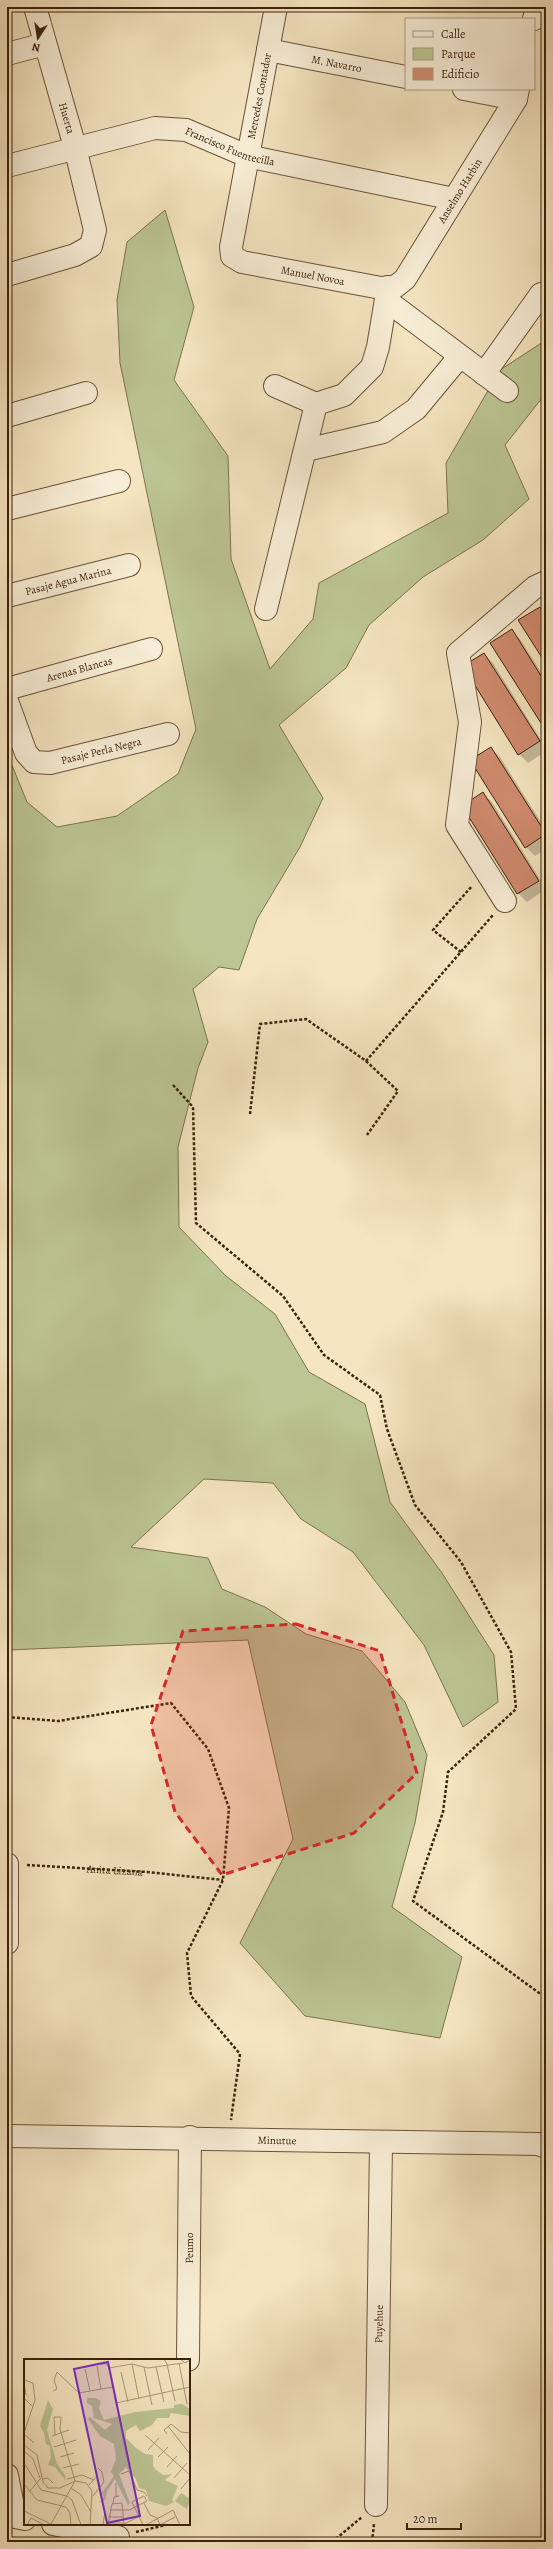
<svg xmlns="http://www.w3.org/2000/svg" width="553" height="2549" font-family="Alegreya,serif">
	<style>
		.green { fill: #bcc593; stroke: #7c744f }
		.shadow { fill: #0003 }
		.building { fill: #d18b6f; stroke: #3b220b }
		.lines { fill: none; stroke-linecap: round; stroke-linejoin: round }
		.minor-casing { stroke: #6a5338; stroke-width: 24 }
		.path { stroke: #3b220b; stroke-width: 2.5; stroke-dasharray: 3 2; stroke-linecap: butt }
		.minor { stroke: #f8eed7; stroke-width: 22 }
		.marked { fill: #d62828; fill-opacity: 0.2; stroke: #d62828; stroke-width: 3; stroke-dasharray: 8 5; stroke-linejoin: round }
		.labels { text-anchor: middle; stroke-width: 3; stroke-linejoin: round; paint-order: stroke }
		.street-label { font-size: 11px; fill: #3b220b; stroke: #f8eed7 }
		.inset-road { fill: none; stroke: #ab9778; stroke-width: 1 }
		.view { fill: #7b2cbf; fill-opacity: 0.15; stroke: #7b2cbf; stroke-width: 2 }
		.inset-edge { fill: none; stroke: #3b220b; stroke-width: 2 }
	</style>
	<rect width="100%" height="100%" fill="#f5e5c1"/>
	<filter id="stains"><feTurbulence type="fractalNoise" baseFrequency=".005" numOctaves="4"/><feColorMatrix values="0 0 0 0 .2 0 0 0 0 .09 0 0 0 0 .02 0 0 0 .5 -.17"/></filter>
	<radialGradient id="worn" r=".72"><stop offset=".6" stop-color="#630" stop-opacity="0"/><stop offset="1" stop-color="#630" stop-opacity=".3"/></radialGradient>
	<path class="green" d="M 165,210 L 194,307 L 174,380 L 228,456 L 231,559 L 270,669 L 313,619 L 319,583 L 448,513 L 446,463 L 500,370 L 546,340 L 546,393 L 505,445 L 529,499 L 483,540 L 423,577 L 369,625 L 346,668 L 279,725 L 323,798 L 300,847 L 257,919 L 239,970 L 219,967 L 193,989 L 208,1042 L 198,1068 L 178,1147 L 179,1227 L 226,1276 L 275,1314 L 309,1372 L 365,1404 L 390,1502 L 442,1573 L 494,1655 L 498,1702 L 463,1727 L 424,1645 L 353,1552 L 301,1519 L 273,1483 L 204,1479 L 131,1547 L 208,1558 L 222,1589 L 265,1607 L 306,1634 L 362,1651 L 405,1702 L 427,1755 L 415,1823 L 392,1907 L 462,1957 L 440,2038 L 305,2016 L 240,1943 L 293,1839 L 248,1640 L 7,1650 L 7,753 L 27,802 L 57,827 L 117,816 L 178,774 L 196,729 L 120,363 L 117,300 L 127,242 Z"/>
	<path class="shadow" d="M 511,631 L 520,639 L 546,680 L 546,730 Z
		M 484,654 L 493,663 L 546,748 L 546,751 L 528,763 L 519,754 Z
		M 491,748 L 500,757 L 546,830 L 546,849 L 535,856 L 526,847 L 471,760 Z
		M 483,794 L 492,802 L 546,889 L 527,902 L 518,893 L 463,806 Z"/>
	<path class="building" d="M 540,607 L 546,617 L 546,664 L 518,620 Z
		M 512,629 L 546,684 L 546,731 L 490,643 Z
		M 484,653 L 540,741 L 518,755 L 463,666 Z
		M 491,747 L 546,834 L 525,848 L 470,760 Z
		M 483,792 L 539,881 L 517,894 L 462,806 Z"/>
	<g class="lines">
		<defs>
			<g id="minor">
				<path id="s2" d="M 276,7 L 231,247 L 232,256 L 242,262 L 381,288 L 395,287 L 405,279 L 516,99 L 518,89"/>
				<path d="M 534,19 L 537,7"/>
				<path id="s3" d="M 268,50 L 406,77"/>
				<path d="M 7,54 L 45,44"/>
				<path d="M 464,89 L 516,99"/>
				<path id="s4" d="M 7,166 L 155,128 L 186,130 L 247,156 L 454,199"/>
				<path d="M 7,275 L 75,255 L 91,246 L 95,230 L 75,147 L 35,7"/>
				<path d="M 386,300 L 507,391"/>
				<path d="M 484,374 L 541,294"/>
				<path d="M 275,386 L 316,404 L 344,395 L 372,367 L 378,347 L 388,287"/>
				<path d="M 7,416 L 86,393"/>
				<path d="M 306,450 L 383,432 L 416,409 L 460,356"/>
				<path d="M 7,509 L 119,481"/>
				<path id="s5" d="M 7,596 L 129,565"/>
				<path d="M 266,609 L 316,404"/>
				<path id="s6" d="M 7,689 L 151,649"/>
				<path id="s7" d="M 7,701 L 26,753 L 34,762 L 50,763 L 168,734"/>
				<path d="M 505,901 L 457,825 L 470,722 L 458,653 L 535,587 L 546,582"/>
				<path d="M 7,1864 L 7,1943"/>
				<path id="s8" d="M 7,2136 L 538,2144 L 546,2147"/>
				<path id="s9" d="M 188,2360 L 190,2137"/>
				<path d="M 7,2475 L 15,2517 L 25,2519"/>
				<path id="s10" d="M 376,2505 L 381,2142"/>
				<path d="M 53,2524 L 118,2537"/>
			</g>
		</defs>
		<use href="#minor" class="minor-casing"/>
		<g class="path">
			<path d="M 461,952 L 433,930 L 472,886"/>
			<path d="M 366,1061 L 398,1091 L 367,1135"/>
			<path d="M 173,1085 L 193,1107 L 196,1223 L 283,1296 L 324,1355 L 380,1395 L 387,1429 L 415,1505 L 461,1562 L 511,1652 L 516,1709 L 448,1772 L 443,1812 L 413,1901 L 546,1998"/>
			<path d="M 250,1114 L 260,1024 L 306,1019 L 366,1061 L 493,915"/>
			<path d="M 7,1717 L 58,1721 L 171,1703 L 208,1749 L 229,1808 L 223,1880 L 187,1953 L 191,1996 L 240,2054 L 231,2120"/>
			<path id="s1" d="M 27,1865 L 147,1872 L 223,1880"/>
			<path d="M 136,2532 L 170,2524"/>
			<path d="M 332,2542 L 362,2517"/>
			<path d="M 372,2542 L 374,2524"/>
		</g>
		<use href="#minor" class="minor"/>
	</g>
	<path class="marked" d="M 296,1624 L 380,1651 L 417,1773 L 354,1833 L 222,1875 L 175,1812 L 151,1725 L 183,1631 Z"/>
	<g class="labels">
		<g class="street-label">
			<text dy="4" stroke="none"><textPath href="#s3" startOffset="70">M. Navarro</textPath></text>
			<text transform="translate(259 96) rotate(-79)" y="4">Mercedes Contador</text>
			<text transform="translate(67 118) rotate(74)" y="4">Huerta</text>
			<text dy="4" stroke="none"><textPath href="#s4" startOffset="231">Francisco Fuentecilla</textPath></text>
			<text dy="4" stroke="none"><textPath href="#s2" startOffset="537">Anselmo Harbin</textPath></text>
			<text dy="4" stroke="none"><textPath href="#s2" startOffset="337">Manuel Novoa</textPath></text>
			<text dy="4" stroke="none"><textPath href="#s5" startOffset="63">Pasaje Agua Marina</textPath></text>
			<text dy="4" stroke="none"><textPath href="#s6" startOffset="75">Arenas Blancas</textPath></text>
			<text dy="4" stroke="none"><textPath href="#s7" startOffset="136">Pasaje Perla Negra</textPath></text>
			<text dy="4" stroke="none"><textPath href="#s1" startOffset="88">Anita Lizana</textPath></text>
			<text dy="4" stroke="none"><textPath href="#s8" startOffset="270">Minutue</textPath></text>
			<text dy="4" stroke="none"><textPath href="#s9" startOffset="112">Peumo</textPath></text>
			<text dy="4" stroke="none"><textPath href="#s10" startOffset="181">Puyehue</textPath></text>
		</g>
	</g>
	<g transform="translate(24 2359)">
		<rect width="166" height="166" fill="#f5e5c1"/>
		<path d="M 63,39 L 72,39 L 77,42 L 75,49 L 80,61 L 111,53 L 150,49 L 150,46 L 158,45 L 166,50 L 166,57 L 147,54 L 145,59 L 133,59 L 128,66 L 116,72 L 112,66 L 102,72 L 102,79 L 112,89 L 121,95 L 129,96 L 129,107 L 131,110 L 139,116 L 148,115 L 141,121 L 154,127 L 148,141 L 150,143 L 142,147 L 125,142 L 122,131 L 115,129 L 112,120 L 102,108 L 95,115 L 106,144 L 104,146 L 91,120 L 83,132 L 81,141 L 75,144 L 80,137 L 78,134 L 90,117 L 87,113 L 92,100 L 90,85 L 76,77 L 64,60 L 66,58 L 81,71 L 88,65 L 70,59 L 68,47 L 63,44 ZM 24,41 L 29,50 L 23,71 L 33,105 L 41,116 L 42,122 L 31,108 L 24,106 L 27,99 L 26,87 L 22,85 L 20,74 L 16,67 ZM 157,134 L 166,140 L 163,150 L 151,142 Z" fill="#bcc593"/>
		<path class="inset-road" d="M 140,0 L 143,5 L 151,42M 156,0 L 161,4 L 166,1M 155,4 L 163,45M 77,5 L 83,5 L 85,9 L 92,44 L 166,28M 108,5 L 115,40M 73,7 L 77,30M 120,8 L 128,46M 132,8 L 140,43M 85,9 L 108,5 L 124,9 L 159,4M 61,10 L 66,32M 97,13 L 104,43M 0,21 L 9,24 L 11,41 L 0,74M 0,24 L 2,36M 29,32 L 33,30 L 30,21 L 33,13 L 55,34 L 89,28M 0,39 L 9,48M 144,67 L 166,95M 0,75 L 10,84M 143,75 L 140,71 L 147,65 L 157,73 L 166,74M 31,76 L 30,58 L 37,58 L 36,70 L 51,122M 121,76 L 166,116M 28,77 L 45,71M 0,86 L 13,96 L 19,123 L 24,129 L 36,129 L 51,122M 30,88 L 52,81M 124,91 L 135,79M 0,92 L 9,100 L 16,119M 36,98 L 50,94M 134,98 L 144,88M 0,104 L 17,131 L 43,137 L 48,141 L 57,166M 143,108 L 153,97M 39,109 L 55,105M 97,115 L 105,112 L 113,131M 150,119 L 163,104M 18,120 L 24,119 L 29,124M 43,120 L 58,116 L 70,121M 51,122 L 62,124 L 68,132 L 66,166M 0,125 L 13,141 L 42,148 L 46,154 L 47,166M 65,126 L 73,117M 47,129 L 57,136 L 67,153M 157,130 L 166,119M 113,131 L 120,133 L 123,137M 5,133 L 17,119M 69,137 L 80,123 L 78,113 L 74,109M 92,137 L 92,124M 120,144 L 126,156 L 133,159 L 136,166M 89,145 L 90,138 L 95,137M 86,151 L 105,151 L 123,142M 0,152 L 29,166M 84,158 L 99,158M 84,164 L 100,164M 27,165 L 51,122M 100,165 L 114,158M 3,166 L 7,159 L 20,166M 79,166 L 81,152M 84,166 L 88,145 L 98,144 L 100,166M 119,166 L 108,143 L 120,137 L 123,142M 122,166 L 149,151 L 156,166M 136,166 L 151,158"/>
		<path class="view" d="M 84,3 L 116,157 L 83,164 L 50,10 Z"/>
		<rect width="166" height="166" class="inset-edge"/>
	</g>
	<rect width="553" height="2549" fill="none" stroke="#f5e5c1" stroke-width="24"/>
	<rect x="8" y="8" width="537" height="2533" fill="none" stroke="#3b220b" stroke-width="2"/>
	<rect x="12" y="12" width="529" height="2525" fill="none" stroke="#3b220b"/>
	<rect x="405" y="18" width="130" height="72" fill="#f8eed7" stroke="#ac9c85"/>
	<rect x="413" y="31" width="20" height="6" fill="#f8eed7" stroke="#ac9c85"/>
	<text x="441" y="38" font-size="12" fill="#3b220b">Calle</text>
	<rect x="413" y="48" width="20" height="12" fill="#bcc593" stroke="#ac9c85"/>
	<text x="441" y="58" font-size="12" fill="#3b220b">Parque</text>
	<rect x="413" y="68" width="20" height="12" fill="#d18b6f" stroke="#ac9c85"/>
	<text x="441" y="78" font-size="12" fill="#3b220b">Edificio</text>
	<g transform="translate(38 38) rotate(192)" stroke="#f8eed7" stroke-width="3" paint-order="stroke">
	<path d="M0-3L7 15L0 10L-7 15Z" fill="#3b220b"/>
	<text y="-6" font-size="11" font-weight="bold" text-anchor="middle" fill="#3b220b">N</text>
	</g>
	<path d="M407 2523v6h54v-6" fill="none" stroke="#3b220b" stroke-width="2"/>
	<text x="413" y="2523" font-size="12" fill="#3b220b" stroke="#f8eed7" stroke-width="3" paint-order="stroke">20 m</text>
	<rect width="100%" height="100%" filter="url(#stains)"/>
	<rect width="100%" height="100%" fill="url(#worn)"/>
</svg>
